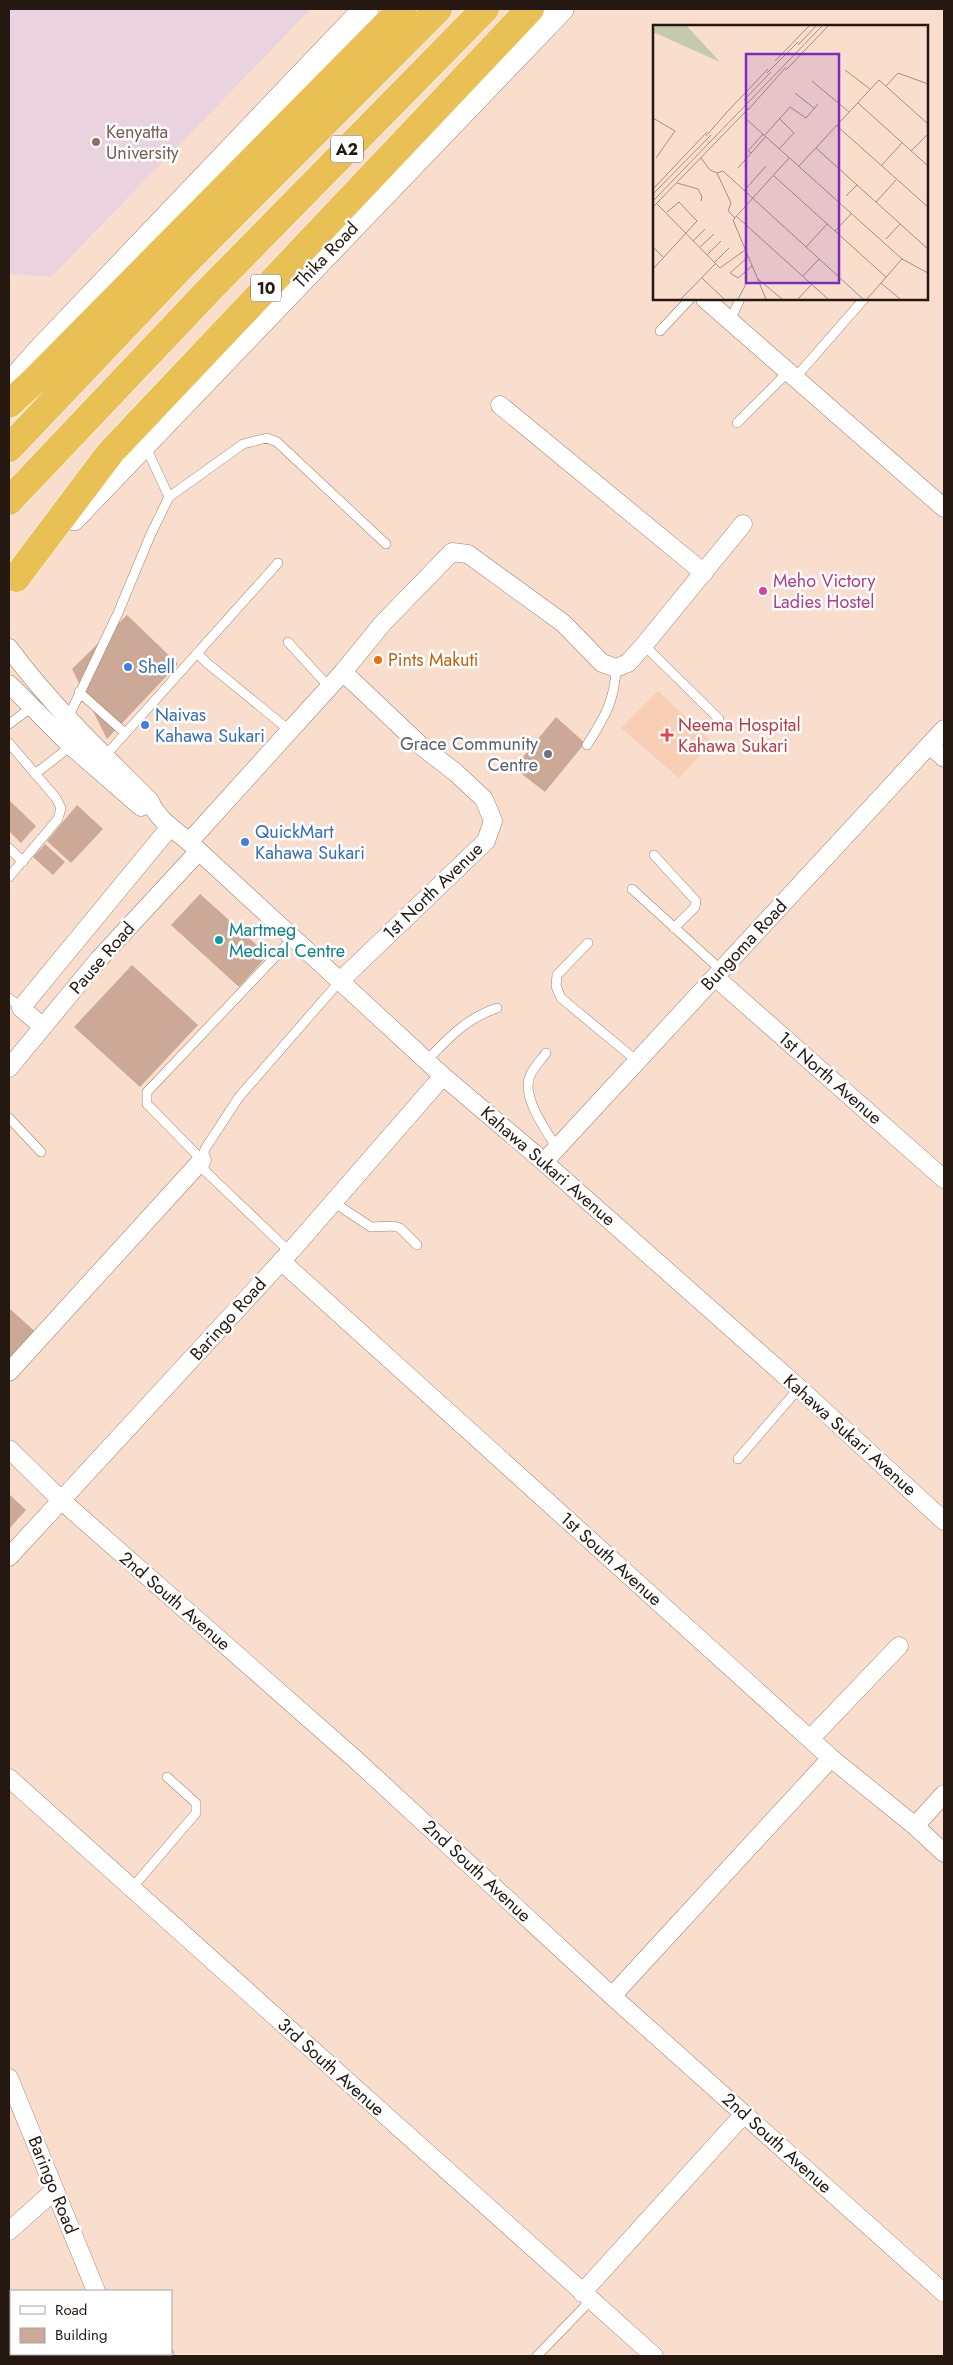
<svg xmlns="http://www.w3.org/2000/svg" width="953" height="2365" font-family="Jost,sans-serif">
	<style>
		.built { fill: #f8ceb5 }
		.education { fill: #ead3de }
		.building { fill: #cba996 }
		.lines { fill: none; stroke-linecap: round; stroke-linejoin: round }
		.service-casing { stroke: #a0806d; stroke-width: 10 }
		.minor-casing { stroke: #a0806d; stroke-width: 19 }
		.secondary-casing { stroke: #a0806d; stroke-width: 26 }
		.trunk-casing { stroke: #fff; stroke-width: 29 }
		.service { stroke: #fff; stroke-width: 9 }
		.minor { stroke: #fff; stroke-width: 18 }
		.secondary { stroke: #fff; stroke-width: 25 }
		.trunk { stroke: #e8c053; stroke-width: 28 }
		.education-dot { fill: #8d6e63; stroke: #fff; stroke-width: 2 }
		.hotel-dot { fill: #d1479c; stroke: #fff; stroke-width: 2 }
		.food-dot { fill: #e8710a; stroke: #fff; stroke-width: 2 }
		.shop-dot { fill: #3f7fe0; stroke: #fff; stroke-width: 2 }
		.health-dot { fill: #e0444e; stroke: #fff; stroke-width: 2 }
		.worship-dot { fill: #6b7280; stroke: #fff; stroke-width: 2 }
		.culture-dot { fill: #0f9aa8; stroke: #fff; stroke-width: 2 }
		.labels { text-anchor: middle; stroke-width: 5; stroke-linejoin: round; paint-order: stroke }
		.shield { fill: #fff; stroke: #665d58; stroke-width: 1 }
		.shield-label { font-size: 16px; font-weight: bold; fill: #251811 }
		.education-label { font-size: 18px; fill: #785e54; stroke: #fff; text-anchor: start }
		.street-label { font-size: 18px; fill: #251811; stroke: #fff }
		.hotel-label { font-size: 18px; fill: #b23c85; stroke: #fff; text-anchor: start }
		.food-label { font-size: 18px; fill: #c56008; stroke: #fff; text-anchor: start }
		.shop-label { font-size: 18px; fill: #366cbe; stroke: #fff; text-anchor: start }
		.health-label { font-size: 18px; fill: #be3a42; stroke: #fff; text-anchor: start }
		.worship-label { font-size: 18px; fill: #5b616d; stroke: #fff; text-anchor: end }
		.culture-label { font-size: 18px; fill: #0d838f; stroke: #fff; text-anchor: start }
		.inset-road { fill: none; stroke: #a58f82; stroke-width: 1 }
		.view { fill: #7b2cbf; fill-opacity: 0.15; stroke: #7b2cbf; stroke-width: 2.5 }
		.inset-edge { fill: none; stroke: #251811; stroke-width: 2.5 }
	</style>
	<rect width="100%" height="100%" fill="#fadecd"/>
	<path class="built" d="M 658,691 L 712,742 L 679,778 L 621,728 Z"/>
	<path class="education" d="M 9,9 L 311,9 L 51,277 L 9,274 Z"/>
	<path class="building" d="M 127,615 L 178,664 L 107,739 L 72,669 Z
		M 556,717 L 585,743 L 545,792 L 514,768 Z
		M 9,800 L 36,826 L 21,843 L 9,831 Z
		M 77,805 L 103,829 L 71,863 L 47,841 Z
		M 45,844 L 65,862 L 53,875 L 33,857 Z
		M 200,894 L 268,955 L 239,987 L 171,925 Z
		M 132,965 L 198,1025 L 140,1087 L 74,1027 Z
		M 9,1308 L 40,1336 L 9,1369 Z
		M 9,1494 L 26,1510 L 9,1529 Z"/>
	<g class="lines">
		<defs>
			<path id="service" d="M 730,321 L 740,299
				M 660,331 L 690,299
				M 795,378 L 864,299
				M 737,423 L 788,372
				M 169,497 L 243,444 L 267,438 L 277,442 L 386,544
				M 288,642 L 329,687
				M 644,645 L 719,719
				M 197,653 L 207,663 L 289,730
				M 79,692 L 125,733
				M 67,720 L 118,613 L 150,536 L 169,497 L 145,445
				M 9,724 L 32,707
				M 9,743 L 56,798 L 61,808 L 58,819 L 9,877
				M 587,745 C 604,718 615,701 616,668
				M 105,756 L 278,563
				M 35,774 L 71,746
				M 9,848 L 23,862
				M 654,855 L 696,901 L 695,907 L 674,928
				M 632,889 L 721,970
				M 588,943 L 557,975 L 556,986 L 561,998 L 637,1061
				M 9,998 L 21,1008
				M 546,1053 C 541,1060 533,1068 530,1076 C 521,1096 546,1131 557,1148
				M 426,1061 C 449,1038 465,1019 497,1008
				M 9,1118 L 41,1152
				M 202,1160 L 147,1104 L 147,1092 L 293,938
				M 333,1202 L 371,1227 L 394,1226 L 400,1228 L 417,1245
				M 290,1252 L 205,1171 L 202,1160 L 205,1149 L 239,1097 L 340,981
				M 738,1459 L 799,1388
				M 132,1888 L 196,1813 L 196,1803 L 167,1777
				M 15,2356 L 18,2354
				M 537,2356 L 591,2300"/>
			<path id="minor" d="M 705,299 L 944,508
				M 500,405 L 704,573
				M 9,648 C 51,705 100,751 150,801 C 156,818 175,830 189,842 L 443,1076 L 544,1162 L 799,1388 L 944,1521
				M 9,684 L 71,746 L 141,807
				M 930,745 L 944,758
				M 189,842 L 343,672 L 383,623 L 452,552 L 468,554 L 563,623 L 602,663 L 616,668 L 628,663 L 644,645 L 743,524
				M 715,977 L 944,1179
				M 340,981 L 486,841 L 493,821 L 484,799 L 455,772 L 420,745 L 343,672
				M 43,1027 L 21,1008 L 170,827
				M 9,1068 L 99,959 L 198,852
				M 544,1162 L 944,729
				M 281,1261 L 831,1758 L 915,1826 L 944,1853
				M 9,1372 L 202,1160
				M 9,1449 L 62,1501 L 355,1759 L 612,1996 L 944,2293
				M 9,1557 L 290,1252 L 443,1076
				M 810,1739 L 899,1646
				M 9,1778 L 654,2356
				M 915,1826 L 944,1794
				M 612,1996 L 831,1758
				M 9,2078 L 96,2291
				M 9,2231 L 55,2190
				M 582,2293 L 744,2114
				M 125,2354 L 126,2356
				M 162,2354 L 165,2356"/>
			<path id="secondary" d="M 9,386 L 38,353 L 366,9
				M 73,518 L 561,9"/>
			<path id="trunk" d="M 9,404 L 34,381 L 402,9
				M 9,448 L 182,266 L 438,9
				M 9,501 L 209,290 L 485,9
				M 16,578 L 110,453 L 530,9"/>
		</defs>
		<use href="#service" class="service-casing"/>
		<use href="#minor" class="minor-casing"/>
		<use href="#secondary" class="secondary-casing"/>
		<use href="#trunk" class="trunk-casing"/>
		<use href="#service" class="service"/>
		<use href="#minor" class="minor"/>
		<use href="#secondary" class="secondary"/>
		<use href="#trunk" class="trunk"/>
	</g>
	<circle class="education-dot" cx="96" cy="142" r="5"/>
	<circle class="hotel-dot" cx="763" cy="591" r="5"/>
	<circle class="food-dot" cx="378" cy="660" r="5"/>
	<g class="shop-dot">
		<circle cx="128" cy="667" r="5"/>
		<circle cx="145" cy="725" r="5"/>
		<circle cx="245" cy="842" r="5"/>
	</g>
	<path class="health-dot" d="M664.5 727.5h5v5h5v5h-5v5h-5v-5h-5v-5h5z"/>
	<circle class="worship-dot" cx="548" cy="754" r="5"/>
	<circle class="culture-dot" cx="219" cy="940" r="5"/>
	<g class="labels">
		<g class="shield">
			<rect x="331" y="135.5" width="32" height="27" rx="4"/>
			<rect x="251" y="274.5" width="30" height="27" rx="4"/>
		</g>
		<g class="shield-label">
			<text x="347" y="155">A2</text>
			<text x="266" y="294">10</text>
		</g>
		<g class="education-label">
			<text x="106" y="138">Kenyatta<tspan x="106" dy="21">University</tspan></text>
		</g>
		<g class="street-label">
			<text transform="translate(326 255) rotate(-46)" y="6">Thika Road</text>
			<text transform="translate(433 891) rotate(-44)" y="6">1st North Avenue</text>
			<text transform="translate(744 945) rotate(-47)" y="6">Bungoma Road</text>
			<text transform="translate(102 958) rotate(-49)" y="6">Pause Road</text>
			<text transform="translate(830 1078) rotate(41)" y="6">1st North Avenue</text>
			<text transform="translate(548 1166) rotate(41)" y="6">Kahawa Sukari Avenue</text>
			<text transform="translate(228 1319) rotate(-48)" y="6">Baringo Road</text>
			<text transform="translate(850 1435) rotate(42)" y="6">Kahawa Sukari Avenue</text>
			<text transform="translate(611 1559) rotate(42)" y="6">1st South Avenue</text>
			<text transform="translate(175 1601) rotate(41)" y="6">2nd South Avenue</text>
			<text transform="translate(477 1871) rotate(43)" y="6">2nd South Avenue</text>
			<text transform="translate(331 2067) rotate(42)" y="6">3rd South Avenue</text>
			<text transform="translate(777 2143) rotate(42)" y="6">2nd South Avenue</text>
			<text transform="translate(53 2185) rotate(68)" y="6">Baringo Road</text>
		</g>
		<g class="hotel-label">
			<text x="773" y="587">Meho Victory<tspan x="773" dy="21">Ladies Hostel</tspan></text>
		</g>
		<g class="food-label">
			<text x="388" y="666">Pints Makuti</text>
		</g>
		<g class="shop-label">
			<text x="138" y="673">Shell</text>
			<text x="155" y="721">Naivas<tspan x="155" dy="21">Kahawa Sukari</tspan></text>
			<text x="255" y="838">QuickMart<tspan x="255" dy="21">Kahawa Sukari</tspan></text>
		</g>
		<g class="health-label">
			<text x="678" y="731">Neema Hospital<tspan x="678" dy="21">Kahawa Sukari</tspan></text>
		</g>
		<g class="worship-label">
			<text x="538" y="750">Grace Community<tspan x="538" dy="21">Centre</tspan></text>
		</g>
		<g class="culture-label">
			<text x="229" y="936">Martmeg<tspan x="229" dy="21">Medical Centre</tspan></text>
		</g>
	</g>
	<g transform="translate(653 25)">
		<rect width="275" height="275" fill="#fadecd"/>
		<path d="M 0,1 L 34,1 L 67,37 L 0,7 Z" fill="#c5caae"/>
		<path class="inset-road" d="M 145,20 L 163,1M 122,36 L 156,1M 133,45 L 175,1M 192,45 L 217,64M 114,48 L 145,17M 159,56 L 196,87M 233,61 L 245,48 L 275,59M 142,68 L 162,84M 91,75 L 118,47M 205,78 L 275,141M 95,85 L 133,42M 72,89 L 115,44M 0,93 L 22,106 L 3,133M 92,93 L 249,234 L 275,248M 184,101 L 275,182M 112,110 L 137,82 L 153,93 L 165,79M 53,111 L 74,87M 163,123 L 275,224M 126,124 L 141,108 L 127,94M 258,126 L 275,109M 98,128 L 95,126 L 110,109M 48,133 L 57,145 L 64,148 L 78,178 L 75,186 L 82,193M 146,141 L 226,55 L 275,99M 228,141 L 249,118M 85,143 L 113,111M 64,148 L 70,146 L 210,274M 121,151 L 233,252M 24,158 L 45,164 L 49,172 L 48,176M 0,164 L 54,107M 91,166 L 113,141M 0,169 L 58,110M 193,171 L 204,160M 0,176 L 169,1M 223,177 L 243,155M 4,179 L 67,243 L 92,225M 0,182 L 96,83M 83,191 L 175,274M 182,206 L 198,189M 233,214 L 247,199M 40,216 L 52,204M 0,222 L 11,233M 47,222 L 61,209M 153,222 L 174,199M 54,230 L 68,216M 95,232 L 77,248 L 85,253 L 99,241M 62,237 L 76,223M 0,244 L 44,196 L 26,177 L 14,187M 150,251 L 166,234M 49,253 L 71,274M 105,254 L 129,274M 228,258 L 247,274M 28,274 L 63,238M 85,274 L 93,259M 113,274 L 80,195 L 136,133M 145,274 L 159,259M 214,274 L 249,234"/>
		<path class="view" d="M 93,29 L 186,29 L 186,258 L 93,258 Z"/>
		<rect width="275" height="275" class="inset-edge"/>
	</g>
	<rect width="953" height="2365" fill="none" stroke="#251811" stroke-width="20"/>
	<rect x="10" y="2290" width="162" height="65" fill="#ffffff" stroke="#a8a3a0"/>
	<rect x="20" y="2306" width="25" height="8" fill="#ffffff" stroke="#a8a3a0"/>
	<text x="55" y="2315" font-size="15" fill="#251811">Road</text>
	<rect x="20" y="2328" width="25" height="15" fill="#cba996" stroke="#a8a3a0"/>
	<text x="55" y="2340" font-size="15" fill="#251811">Building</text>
</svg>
